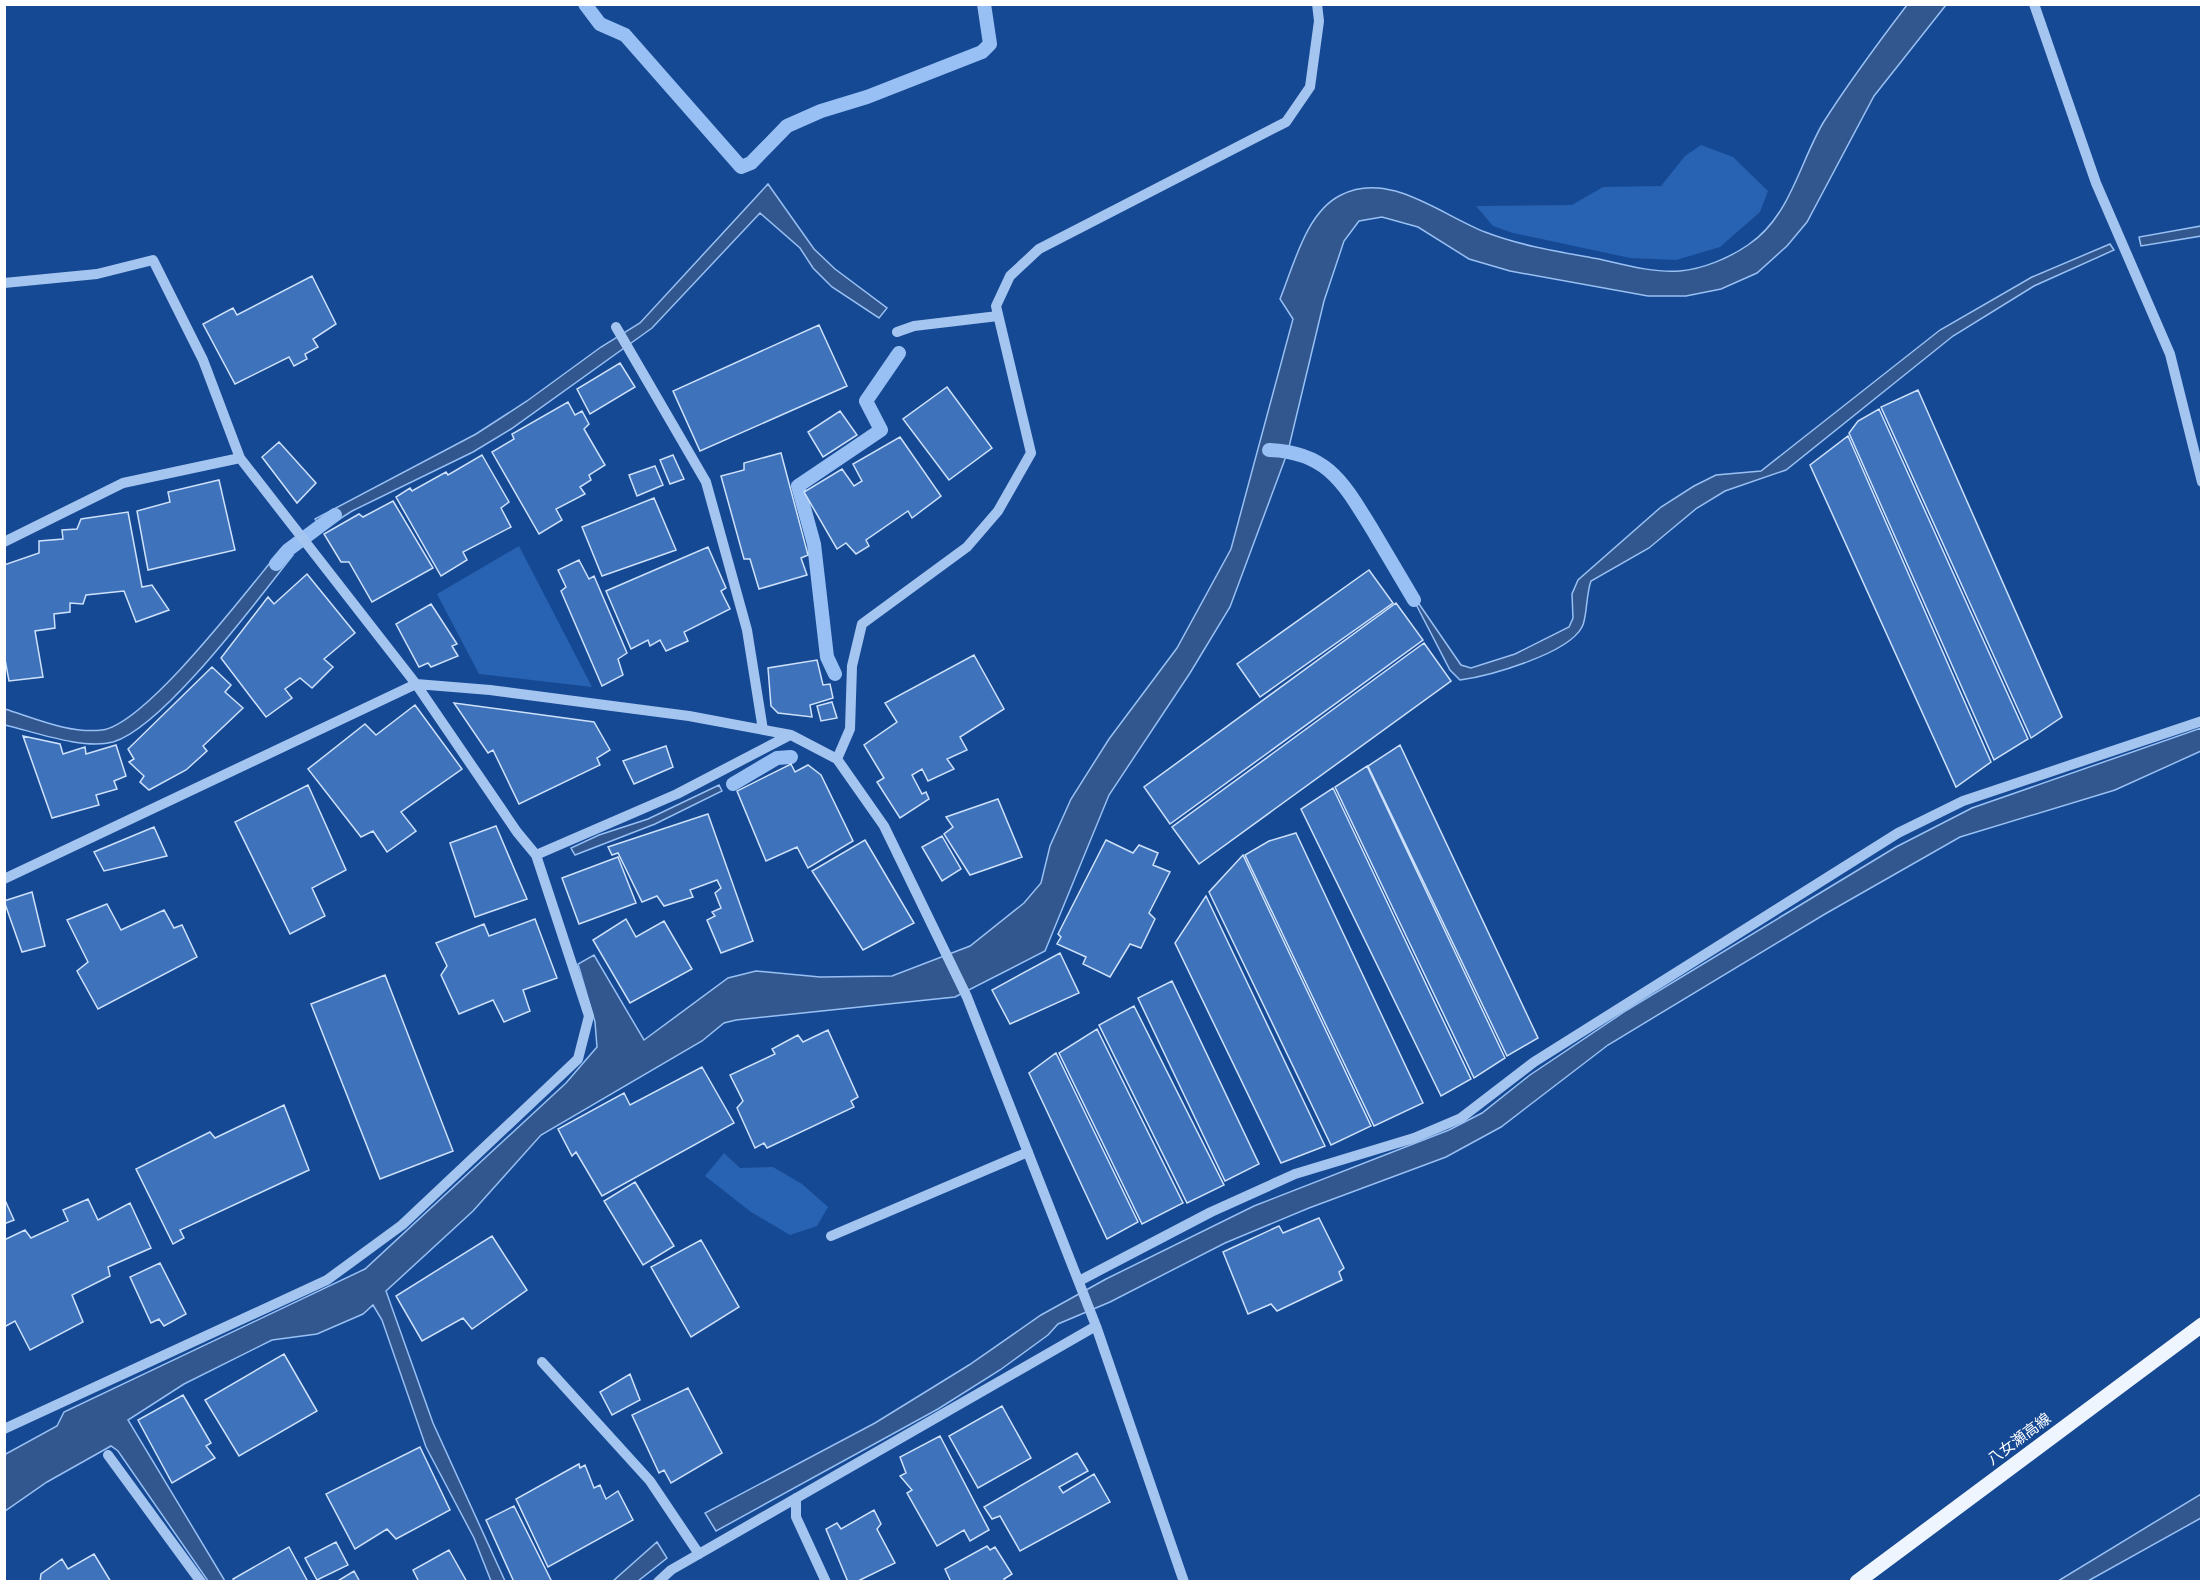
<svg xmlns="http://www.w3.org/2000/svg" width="2206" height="1586" font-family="Signika,'Noto Sans JP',sans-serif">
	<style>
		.green { fill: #2862b2 }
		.water { fill: #32578e; stroke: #98c0f4; stroke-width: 1.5 }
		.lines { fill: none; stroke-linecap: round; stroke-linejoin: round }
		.stream { stroke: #98c0f4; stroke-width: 14 }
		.building { fill: #3e72bb; stroke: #cde1fc; stroke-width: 1.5 }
		.minor { stroke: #a5c5f1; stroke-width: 10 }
		.major { stroke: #eff5ff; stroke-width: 15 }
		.labels { text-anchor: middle; stroke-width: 4.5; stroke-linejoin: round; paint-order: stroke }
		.street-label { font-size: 15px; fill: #fff; stroke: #164993 }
	</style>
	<rect width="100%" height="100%" fill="#164993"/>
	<path class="green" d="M 1701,145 L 1733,157 L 1768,191 L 1760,212 L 1720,247 L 1676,260 L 1630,258 L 1513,233 L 1493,226 L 1476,206 L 1572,205 L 1603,187 L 1661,186 L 1685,156 Z
		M 519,546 L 592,687 L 479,674 L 437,594 Z
		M 724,1153 L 740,1168 L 773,1167 L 802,1184 L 828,1207 L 817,1226 L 790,1235 L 751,1212 L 705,1176 Z"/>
	<path class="water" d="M 1907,5 L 1946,5 L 1874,96 L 1807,222 L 1787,246 L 1757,273 L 1721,289 L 1686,296 L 1648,296 L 1510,271 L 1469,259 L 1418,227 L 1382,217 L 1359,221 L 1344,241 L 1324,301 L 1288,451 L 1230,607 L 1190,673 L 1109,795 L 1045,951 L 955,997 L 736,1020 L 724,1023 L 702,1041 L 541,1135 L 473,1211 L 386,1291 L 433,1423 L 505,1581 L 491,1581 L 474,1538 L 426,1447 L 382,1320 L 373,1305 L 363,1314 L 317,1334 L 272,1340 L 184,1384 L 128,1420 L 225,1581 L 208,1581 L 118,1451 L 111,1446 L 47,1482 L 5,1511 L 4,1455 L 57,1426 L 64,1412 L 365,1269 L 566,1083 L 597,1047 L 595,1022 L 578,964 L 594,955 L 644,1040 L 728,978 L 756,971 L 820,977 L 892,976 L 970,946 L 1024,903 L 1041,883 L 1050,846 L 1071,799 L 1109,739 L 1177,648 L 1231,549 L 1293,319 L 1280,299 C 1294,265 1306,212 1341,195 C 1389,170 1441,215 1485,232 C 1521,246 1561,252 1599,259 C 1625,265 1654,273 1680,271 C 1703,269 1729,258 1748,245 C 1790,217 1799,164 1823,123 C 1849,82 1878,43 1907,5 Z
		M 768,184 L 814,249 L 835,269 L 887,308 L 879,318 L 832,287 L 813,268 L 800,248 L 760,213 L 652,328 L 511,429 L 473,452 L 352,511 L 324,529 L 315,519 L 476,434 L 527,401 L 601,347 L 640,323 Z
		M 2201,226 L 2201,236 L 2141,246 L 2139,237 Z
		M 2110,244 L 2114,250 L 2034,286 L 1953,336 L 1786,470 L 1725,491 L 1697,508 L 1649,548 L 1591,581 C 1586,594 1587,619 1582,627 C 1568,654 1489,676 1460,680 L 1450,670 L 1406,585 L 1461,665 L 1471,668 L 1515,654 L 1569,627 L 1573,618 L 1572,594 L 1578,580 L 1661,507 L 1694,486 L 1716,475 L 1761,471 L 1940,330 L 2032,277 Z
		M 283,547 L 293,555 C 258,599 164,727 113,742 C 83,750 35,732 5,725 L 5,709 C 34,718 70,734 102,730 C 147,724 251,585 283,547 Z
		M 2201,728 L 2201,751 L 2115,790 L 1960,837 L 1825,914 L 1608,1045 L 1501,1127 L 1446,1157 L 1309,1208 L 1225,1243 L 1110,1302 L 1058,1324 L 1048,1335 L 1000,1370 L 938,1409 L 716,1531 L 705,1513 L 875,1423 L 969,1365 L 1041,1315 L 1106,1279 L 1254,1206 L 1449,1130 L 1482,1113 L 1530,1075 L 1627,1010 L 1896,847 L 1972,808 Z
		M 719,785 L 722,791 L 655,824 L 575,855 L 571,848 L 599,835 L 648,819 Z
		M 2201,1494 L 2201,1518 L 2088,1581 L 2058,1581 Z
		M 657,1542 L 667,1558 L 638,1581 L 613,1581 Z"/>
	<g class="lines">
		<path class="stream" d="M 585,4 L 600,24 L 625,35 L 741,167 L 751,163 L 787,126 L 821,111 L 867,97 L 982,52 L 990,44 L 984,4
			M 1269,450 C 1328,452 1344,484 1372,529 C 1386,553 1400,576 1414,600
			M 276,564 L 288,550 L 335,515
			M 835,674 L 827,657 L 814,544 L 798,486 L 881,430 L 866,401 L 899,353
			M 733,784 L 777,758 L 791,757"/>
	</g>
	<path class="building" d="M 312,276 L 336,324 L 313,339 L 318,347 L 305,354 L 307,359 L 294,366 L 289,357 L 235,384 L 203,324 L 233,308 L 237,315 Z
		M 819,325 L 847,386 L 700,451 L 673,391 Z
		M 620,363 L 635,387 L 590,414 L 577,389 Z
		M 947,387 L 992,448 L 949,480 L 903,419 Z
		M 1918,390 L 2062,717 L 2031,738 L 1881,407 Z
		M 568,402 L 575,415 L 582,411 L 589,424 L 584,429 L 605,465 L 589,475 L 591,480 L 580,487 L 585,494 L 556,509 L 562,520 L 539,534 L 492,452 L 514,439 L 512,434 Z
		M 1879,409 L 2028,739 L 1994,760 L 1849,433 L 1858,421 Z
		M 840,411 L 857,435 L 823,457 L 808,432 Z
		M 1848,436 L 1991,762 L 1956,787 L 1810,465 Z
		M 900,437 L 941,496 L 912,518 L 908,511 L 866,540 L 869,546 L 856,554 L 846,543 L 837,549 L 804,492 L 842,469 L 854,486 L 862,481 L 853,464 Z
		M 279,442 L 316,483 L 297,503 L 262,457 Z
		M 781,453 L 808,555 L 801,558 L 807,575 L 759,589 L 750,559 L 744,559 L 721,476 L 744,470 L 744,463 Z
		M 482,455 L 509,502 L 501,508 L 511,527 L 463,552 L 467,560 L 441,576 L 396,497 L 410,488 L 412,491 L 446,472 L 448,475 Z
		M 673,455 L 684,479 L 670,484 L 660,460 Z
		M 655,466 L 663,485 L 637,496 L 629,475 Z
		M 219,480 L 235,550 L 148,570 L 137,511 L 170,502 L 168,492 Z
		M 654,498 L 676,550 L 602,576 L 582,527 Z
		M 393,501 L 433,568 L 372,602 L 349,562 L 341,562 L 324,534 L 359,514 L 363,517 Z
		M 128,512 L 142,587 L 152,585 L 169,610 L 136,622 L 124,591 L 86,595 L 83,604 L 70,603 L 70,612 L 54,614 L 55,628 L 35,631 L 43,677 L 9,681 L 4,654 L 4,565 L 39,553 L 39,541 L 63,539 L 62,530 L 77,529 L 81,519 Z
		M 708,547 L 726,588 L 721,591 L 730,609 L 684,632 L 688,641 L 666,651 L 660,640 L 650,646 L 648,640 L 631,649 L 606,591 Z
		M 579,560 L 589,579 L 594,576 L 627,653 L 618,659 L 623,675 L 602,686 L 561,591 L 566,587 L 558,570 Z
		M 1369,570 L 1393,603 L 1260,697 L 1237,664 Z
		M 307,574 L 355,633 L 324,659 L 333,667 L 312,688 L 300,678 L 285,689 L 292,698 L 266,717 L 221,658 L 268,597 L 274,604 Z
		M 1396,603 L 1423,640 L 1170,824 L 1144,787 Z
		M 431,604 L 457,644 L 452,646 L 458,656 L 431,667 L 428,663 L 419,667 L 396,624 Z
		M 1424,643 L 1451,681 L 1199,864 L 1172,827 Z
		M 974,655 L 1004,709 L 960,737 L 967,750 L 947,759 L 954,769 L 928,781 L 922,769 L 912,775 L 922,794 L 926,792 L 929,799 L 900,818 L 877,782 L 884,778 L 864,745 L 897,722 L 885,703 Z
		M 817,660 L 823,685 L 830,684 L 833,698 L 810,705 L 812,717 L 778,713 L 771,706 L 768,668 Z
		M 212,667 L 231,685 L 225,692 L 243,708 L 203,746 L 207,751 L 186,770 L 149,790 L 140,782 L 144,776 L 129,762 L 134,759 L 128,749 Z
		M 832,702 L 837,718 L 821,721 L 817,706 Z
		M 454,703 L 594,722 L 610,750 L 597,758 L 600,765 L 519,804 L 493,750 L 488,753 Z
		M 415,705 L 462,769 L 401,812 L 416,831 L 387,852 L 373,831 L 361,837 L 308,769 L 365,724 L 376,735 Z
		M 23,736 L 60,744 L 63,754 L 85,747 L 86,754 L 116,745 L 126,776 L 114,781 L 117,789 L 96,795 L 99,805 L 52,818 Z
		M 1400,745 L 1538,1038 L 1507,1056 L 1368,766 Z
		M 666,746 L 673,767 L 634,784 L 623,761 Z
		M 791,764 L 795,772 L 808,765 L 821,775 L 853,841 L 808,868 L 797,847 L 766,861 L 737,791 Z
		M 1367,766 L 1505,1058 L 1474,1078 L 1335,787 Z
		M 308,785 L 346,870 L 312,888 L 325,916 L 290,934 L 235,822 Z
		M 1333,788 L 1471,1079 L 1441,1096 L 1301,809 Z
		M 998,799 L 1022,857 L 970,875 L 944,834 L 953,827 L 946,817 Z
		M 708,814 L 753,941 L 721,953 L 707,920 L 715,916 L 712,912 L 721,908 L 715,893 L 721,888 L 717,880 L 690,890 L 693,897 L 664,906 L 657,896 L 642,902 L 618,853 L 612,855 L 608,847 Z
		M 496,826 L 527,899 L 475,917 L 450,843 Z
		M 154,827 L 167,856 L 104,871 L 94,852 Z
		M 1296,833 L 1423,1103 L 1374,1126 L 1245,855 L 1269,841 Z
		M 942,836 L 961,869 L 942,881 L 922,847 Z
		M 865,840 L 914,923 L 863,950 L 812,871 Z
		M 1106,840 L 1133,853 L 1139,845 L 1158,853 L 1153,865 L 1170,872 L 1149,913 L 1155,919 L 1141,948 L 1130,944 L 1110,977 L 1083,964 L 1086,957 L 1057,944 L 1061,937 L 1058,934 Z
		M 1243,855 L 1371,1126 L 1331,1145 L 1209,892 Z
		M 618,857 L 636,903 L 579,924 L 562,878 Z
		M 32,892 L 45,946 L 22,952 L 4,901 Z
		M 1206,896 L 1325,1146 L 1281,1163 L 1175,943 Z
		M 107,904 L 121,930 L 164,910 L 174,928 L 182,925 L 197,957 L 98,1009 L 77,971 L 88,962 L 67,920 Z
		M 535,919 L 557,978 L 523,990 L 530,1011 L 504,1022 L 493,1000 L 459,1014 L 441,975 L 447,966 L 436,943 L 484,924 L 489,936 Z
		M 626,919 L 636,937 L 664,921 L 692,969 L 630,1003 L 593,940 Z
		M 1060,953 L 1079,993 L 1010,1024 L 992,990 Z
		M 385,975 L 453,1151 L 380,1179 L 311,1004 Z
		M 1172,981 L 1259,1164 L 1225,1181 L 1138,998 Z
		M 1134,1006 L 1224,1185 L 1187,1203 L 1099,1025 Z
		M 1097,1029 L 1183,1203 L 1142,1224 L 1059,1053 Z
		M 828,1030 L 858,1097 L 851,1101 L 854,1107 L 767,1148 L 764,1143 L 755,1148 L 737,1108 L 743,1101 L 730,1075 L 775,1054 L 772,1049 L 798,1035 L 803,1042 Z
		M 1056,1053 L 1138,1222 L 1107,1239 L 1029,1073 Z
		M 702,1067 L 734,1123 L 602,1196 L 576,1152 L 572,1156 L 558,1129 L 624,1093 L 630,1105 Z
		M 284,1105 L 309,1170 L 180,1230 L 184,1238 L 173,1244 L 136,1169 L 210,1132 L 215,1138 Z
		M 635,1182 L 674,1246 L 643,1265 L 604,1201 Z
		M 4,1198 L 14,1220 L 4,1224 Z
		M 88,1199 L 98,1220 L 130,1203 L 151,1248 L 108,1267 L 110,1276 L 72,1295 L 83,1322 L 30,1350 L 15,1321 L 6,1326 L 4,1324 L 4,1240 L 25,1230 L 31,1238 L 68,1221 L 63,1210 Z
		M 1319,1218 L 1344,1268 L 1339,1272 L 1342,1280 L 1277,1311 L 1271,1304 L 1248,1314 L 1223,1252 L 1279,1226 L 1283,1233 Z
		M 492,1236 L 527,1290 L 472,1329 L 463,1318 L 422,1341 L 396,1296 Z
		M 701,1240 L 739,1307 L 691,1337 L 651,1267 Z
		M 160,1263 L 186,1314 L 164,1326 L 159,1319 L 151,1323 L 130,1277 Z
		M 284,1354 L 317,1411 L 239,1456 L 205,1400 Z
		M 630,1374 L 640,1400 L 612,1415 L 600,1392 Z
		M 688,1388 L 722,1453 L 671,1483 L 664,1470 L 659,1473 L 632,1415 Z
		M 183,1395 L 211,1443 L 206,1446 L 215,1458 L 172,1483 L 138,1420 Z
		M 1002,1406 L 1031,1458 L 978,1488 L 949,1436 Z
		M 940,1436 L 989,1530 L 970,1541 L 964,1530 L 937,1546 L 907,1493 L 912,1490 L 900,1476 L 906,1473 L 900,1457 Z
		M 420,1447 L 450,1510 L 396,1539 L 387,1529 L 355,1549 L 326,1494 Z
		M 1077,1453 L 1088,1471 L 1059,1487 L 1063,1493 L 1094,1474 L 1110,1502 L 1020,1551 L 1000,1516 L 992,1519 L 984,1507 Z
		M 579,1464 L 580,1468 L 585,1465 L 594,1488 L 600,1485 L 606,1499 L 618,1491 L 633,1520 L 548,1567 L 516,1499 Z
		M 514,1506 L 552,1582 L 514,1582 L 486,1520 Z
		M 874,1510 L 881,1524 L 877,1529 L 895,1563 L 856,1582 L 848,1582 L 826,1529 L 837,1523 L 841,1529 Z
		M 336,1542 L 348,1565 L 317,1580 L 305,1558 Z
		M 987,1546 L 990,1550 L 995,1547 L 1012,1574 L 1004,1579 L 1006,1582 L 951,1582 L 945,1569 Z
		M 289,1547 L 308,1582 L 235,1582 L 233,1579 Z
		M 449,1550 L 467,1582 L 419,1582 L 413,1570 Z
		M 94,1554 L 111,1582 L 40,1582 L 41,1574 L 62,1559 L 68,1569 Z
		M 354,1571 L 360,1582 L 336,1582 Z"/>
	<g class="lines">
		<path class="minor" d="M 2034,4 L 2096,183 L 2170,354 L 2202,482
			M 4,283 L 97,274 L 153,260 L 203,360 L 240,458 L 416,684 L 517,832 L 536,855
			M 616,327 L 706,482 L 747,630 L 763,730
			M 897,332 L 914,326 L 998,316
			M 4,542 L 123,483 L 240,458
			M 837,759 L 850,729 L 852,666 L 862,624 L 967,547 L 998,511 L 1031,453 L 996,306 L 1010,276 L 1039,249 L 1286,122 L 1310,87 L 1319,21 L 1317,4
			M 4,879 L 416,684 L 490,690 L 689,716 L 791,735 L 837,759 L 884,826 L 967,997 L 1096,1326 L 1184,1582
			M 831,1236 L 1028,1152
			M 1079,1281 L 1211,1212 L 1295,1174 L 1414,1138 L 1461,1118 L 1534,1062 L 1898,833 L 1963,801 L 2202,721
			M 542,1362 L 650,1481 L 699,1554
			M 4,1429 L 327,1280 L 402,1225 L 578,1059 L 589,1016 L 536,855 L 677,794 L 790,735
			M 108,1455 L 201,1582
			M 796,1498 L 796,1517 L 826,1582
			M 658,1582 L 671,1570 L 1096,1326"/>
		<path class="major" d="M 1857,1582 L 2202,1325"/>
	</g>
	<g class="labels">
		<g class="street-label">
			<text transform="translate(2019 1439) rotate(-37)" y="5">八女瀬高線</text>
		</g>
	</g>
	<rect width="2206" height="1586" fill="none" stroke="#ffffff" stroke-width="12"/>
</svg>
